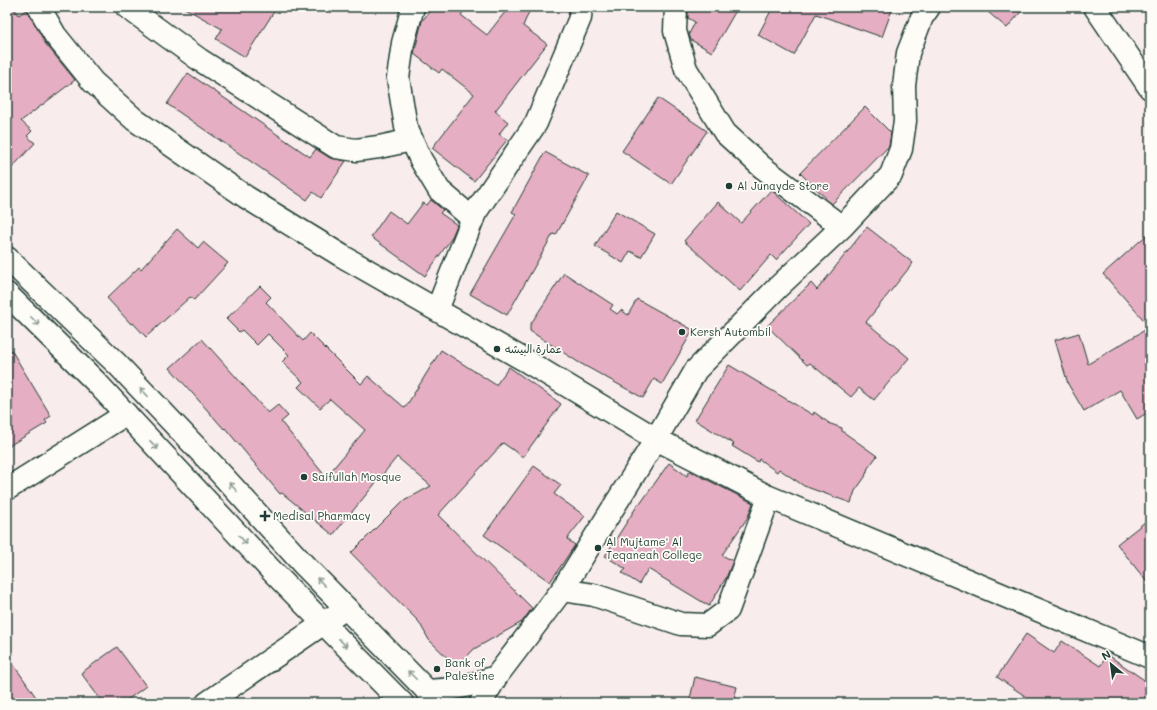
<svg xmlns="http://www.w3.org/2000/svg" width="1157" height="710" font-family="Mali,'Playpen Sans Arabic',sans-serif">
	<style>
		.building { fill: #e6aec2; stroke: #1f3d34 }
		.lines { fill: none; stroke-linecap: round; stroke-linejoin: round }
		.minor-casing { stroke: #1f3d34; stroke-width: 25 }
		.major-casing { stroke: #1f3d34; stroke-width: 25 }
		.minor { stroke: #fdfcf7; stroke-width: 22 }
		.major { stroke: #fdfcf7; stroke-width: 22 }
		.oneway { stroke: #8e9c96 }
		.poi-dot { fill: #1f3d34; stroke: #fdfcf7; stroke-width: 1.5 }
		.labels { text-anchor: middle; stroke-width: 3.5; stroke-linejoin: round; paint-order: stroke }
		.poi-label { font-size: 11px; fill: #1f3d34; stroke: #fdfcf7; text-anchor: start }
	</style>
	<rect width="100%" height="100%" fill="#f8ecec"/>
	<filter id="ink" filterUnits="userSpaceOnUse"><feTurbulence type="fractalNoise" baseFrequency=".025" numOctaves="2"/><feDisplacementMap in="SourceGraphic" scale="8" xChannelSelector="R" yChannelSelector="G"/><feConvolveMatrix kernelMatrix="1 2 1 2 8 2 1 2 1" color-interpolation-filters="sRGB"/></filter>
	<g filter="url(#ink)">
		<path class="building" d="M 7,7 L 13,7 L 19,15 L 27,9 L 45,43 L 75,80 L 21,121 L 32,131 L 27,136 L 35,143 L 7,173 Z
			M 183,7 L 277,7 L 245,57 L 216,39 L 222,29 Z
			M 433,7 L 467,7 L 461,15 L 487,35 L 509,7 L 531,7 L 523,26 L 547,44 L 495,111 L 508,122 L 499,134 L 507,140 L 474,181 L 432,148 L 474,94 L 442,69 L 439,73 L 414,54 L 422,21 Z
			M 688,7 L 738,7 L 712,52 L 691,40 L 689,34 L 695,22 L 688,18 Z
			M 773,7 L 893,7 L 882,37 L 816,14 L 794,55 L 758,35 Z
			M 982,7 L 1025,7 L 1007,28 Z
			M 188,73 L 310,157 L 316,149 L 330,158 L 346,161 L 321,198 L 313,192 L 307,200 L 167,104 Z
			M 658,98 L 707,131 L 671,184 L 622,151 Z
			M 865,107 L 891,133 L 889,146 L 832,204 L 800,173 Z
			M 545,152 L 589,176 L 556,235 L 553,234 L 507,315 L 470,294 L 516,214 L 512,212 Z
			M 771,190 L 809,224 L 776,260 L 771,255 L 740,291 L 684,241 L 718,202 L 741,223 Z
			M 431,200 L 443,210 L 440,213 L 457,225 L 451,239 L 425,276 L 371,237 L 389,211 L 407,224 L 423,203 L 427,205 Z
			M 616,211 L 655,234 L 641,257 L 630,251 L 623,263 L 595,246 Z
			M 867,227 L 913,263 L 866,322 L 909,358 L 874,400 L 859,388 L 851,397 L 810,363 L 807,365 L 767,326 L 811,283 L 817,290 Z
			M 177,229 L 198,248 L 203,242 L 228,263 L 194,300 L 190,297 L 146,337 L 133,323 L 131,324 L 107,298 L 139,267 L 141,269 Z
			M 1150,232 L 1150,327 L 1103,274 Z
			M 564,273 L 613,305 L 610,309 L 617,314 L 621,310 L 628,315 L 637,299 L 693,330 L 662,384 L 654,379 L 643,398 L 578,362 L 530,331 L 530,325 Z
			M 260,286 L 271,297 L 266,302 L 303,341 L 310,333 L 361,384 L 368,376 L 405,408 L 441,350 L 496,385 L 509,367 L 561,404 L 523,457 L 503,443 L 438,515 L 532,608 L 522,622 L 474,649 L 457,667 L 429,640 L 419,622 L 351,553 L 402,502 L 431,486 L 397,457 L 333,535 L 282,493 L 280,494 L 225,428 L 224,429 L 170,368 L 202,339 L 268,413 L 278,405 L 288,416 L 281,422 L 326,477 L 365,430 L 330,399 L 320,408 L 298,387 L 303,382 L 282,362 L 289,355 L 268,334 L 257,345 L 242,330 L 239,332 L 226,319 Z
			M 1150,327 L 1150,411 L 1137,419 L 1120,390 L 1084,411 L 1068,384 L 1055,340 L 1079,333 L 1088,364 Z
			M 7,343 L 51,416 L 45,420 L 47,423 L 7,447 Z
			M 729,365 L 813,415 L 814,412 L 829,423 L 828,423 L 842,428 L 842,431 L 877,456 L 868,468 L 865,477 L 855,491 L 851,503 L 804,486 L 779,469 L 777,472 L 759,459 L 758,462 L 732,446 L 734,444 L 695,420 Z
			M 669,463 L 687,476 L 690,471 L 753,503 L 748,517 L 722,555 L 733,561 L 726,578 L 709,606 L 648,569 L 639,584 L 622,573 L 626,569 L 605,556 L 639,503 L 640,504 Z
			M 534,466 L 561,485 L 554,494 L 585,516 L 567,539 L 575,545 L 550,582 L 484,535 Z
			M 1150,518 L 1150,586 L 1117,544 Z
			M 1026,634 L 1054,653 L 1062,641 L 1100,666 L 1108,655 L 1150,684 L 1150,703 L 1020,703 L 1025,696 L 997,677 Z
			M 117,647 L 146,686 L 123,703 L 103,703 L 81,673 Z
			M 7,655 L 40,703 L 7,703 Z
			M 695,677 L 737,687 L 733,703 L 689,703 Z"/>
		<g class="lines">
			<defs>
				<path id="minor" d="M 39,7 L 55,35 L 93,82 L 135,120 L 246,197 L 342,256 L 528,362 L 656,439 L 769,497
					M 127,7 L 200,60 L 336,147 L 356,150 L 379,147 L 412,140
					M 413,7 L 403,43 L 398,78 L 406,127 L 421,160 L 439,190 L 473,219
					M 676,7 L 675,31 L 686,69 L 725,133 L 762,167 L 842,227
					M 1095,7 L 1150,88
					M 437,310 L 475,213 L 536,123 L 580,18 L 581,7
					M 7,489 L 126,414
					M 562,590 L 594,595 L 681,624 L 708,625 L 728,610 L 769,497 L 1150,657
					M 427,691 C 454,690 471,685 496,677
					M 207,703 L 346,608
					M 481,703 L 496,677 L 562,590 L 656,439 L 696,370 L 777,288 L 842,227 L 891,175 L 901,149 L 905,121 L 904,86 L 908,53 L 922,17 L 929,7"/>
				<path id="major" d="M 7,258 L 118,365 L 211,463 L 304,565 L 439,703
					M 7,294 L 95,381 L 271,570 L 402,703"/>
			</defs>
			<use href="#minor" class="minor-casing"/>
			<use href="#major" class="major-casing"/>
			<use href="#minor" class="minor"/>
			<use href="#major" class="major"/>
		</g>
		<defs><path id="oneway-shaft" d="M-6 0H5M1.5-3L5.5 0L1.5 3" fill="none" stroke-width="1.6" stroke-linecap="round" stroke-linejoin="round"/></defs>
		<g class="oneway">
			<use href="#oneway-shaft" transform="translate(35 321) rotate(45)"/>
			<use href="#oneway-shaft" transform="translate(144 392) rotate(-133)"/>
			<use href="#oneway-shaft" transform="translate(154 445) rotate(47)"/>
			<use href="#oneway-shaft" transform="translate(233 487) rotate(-132)"/>
			<use href="#oneway-shaft" transform="translate(243 540) rotate(47)"/>
			<use href="#oneway-shaft" transform="translate(321 582) rotate(-135)"/>
			<use href="#oneway-shaft" transform="translate(343 643) rotate(46)"/>
			<use href="#oneway-shaft" transform="translate(412 675) rotate(-135)"/>
		</g>
	</g>
	<g class="poi-dot">
		<circle cx="729" cy="186" r="4"/>
		<circle cx="682" cy="332" r="4"/>
		<circle cx="497" cy="349" r="4"/>
		<circle cx="304" cy="477" r="4"/>
		<path d="M263 510h4v4h4v4h-4v4h-4v-4h-4v-4h4z"/>
		<circle cx="598" cy="548" r="4"/>
		<circle cx="437" cy="669" r="4"/>
	</g>
	<g class="labels">
		<g class="poi-label">
			<text x="737" y="190">Al Junayde Store</text>
			<text x="690" y="336">Kersh Autombil</text>
			<text x="505" y="353">عمارة البيشه</text>
			<text x="312" y="481">Saifullah Mosque</text>
			<text x="273" y="520">Medisal Pharmacy</text>
			<text x="606" y="546">Al Mujtame' Al<tspan x="606" dy="13">Teqaneah College</tspan></text>
			<text x="445" y="667">Bank of<tspan x="445" dy="13">Palestine</tspan></text>
		</g>
	</g>
	<rect width="1157" height="710" fill="none" stroke="#fdfcf7" stroke-width="24"/>
	<rect x="12" y="12" width="1133" height="686" fill="none" stroke="#1f3d34" stroke-width="1.5" filter="url(#ink)"/>
	<g transform="translate(1111 664) rotate(331)" stroke="#fdfcf7" stroke-width="3" paint-order="stroke">
	<path d="M0-3L7 15L0 10L-7 15Z" fill="#1f3d34"/>
	<text y="-6" font-size="11" font-weight="bold" text-anchor="middle" fill="#1f3d34">N</text>
	</g>
</svg>
